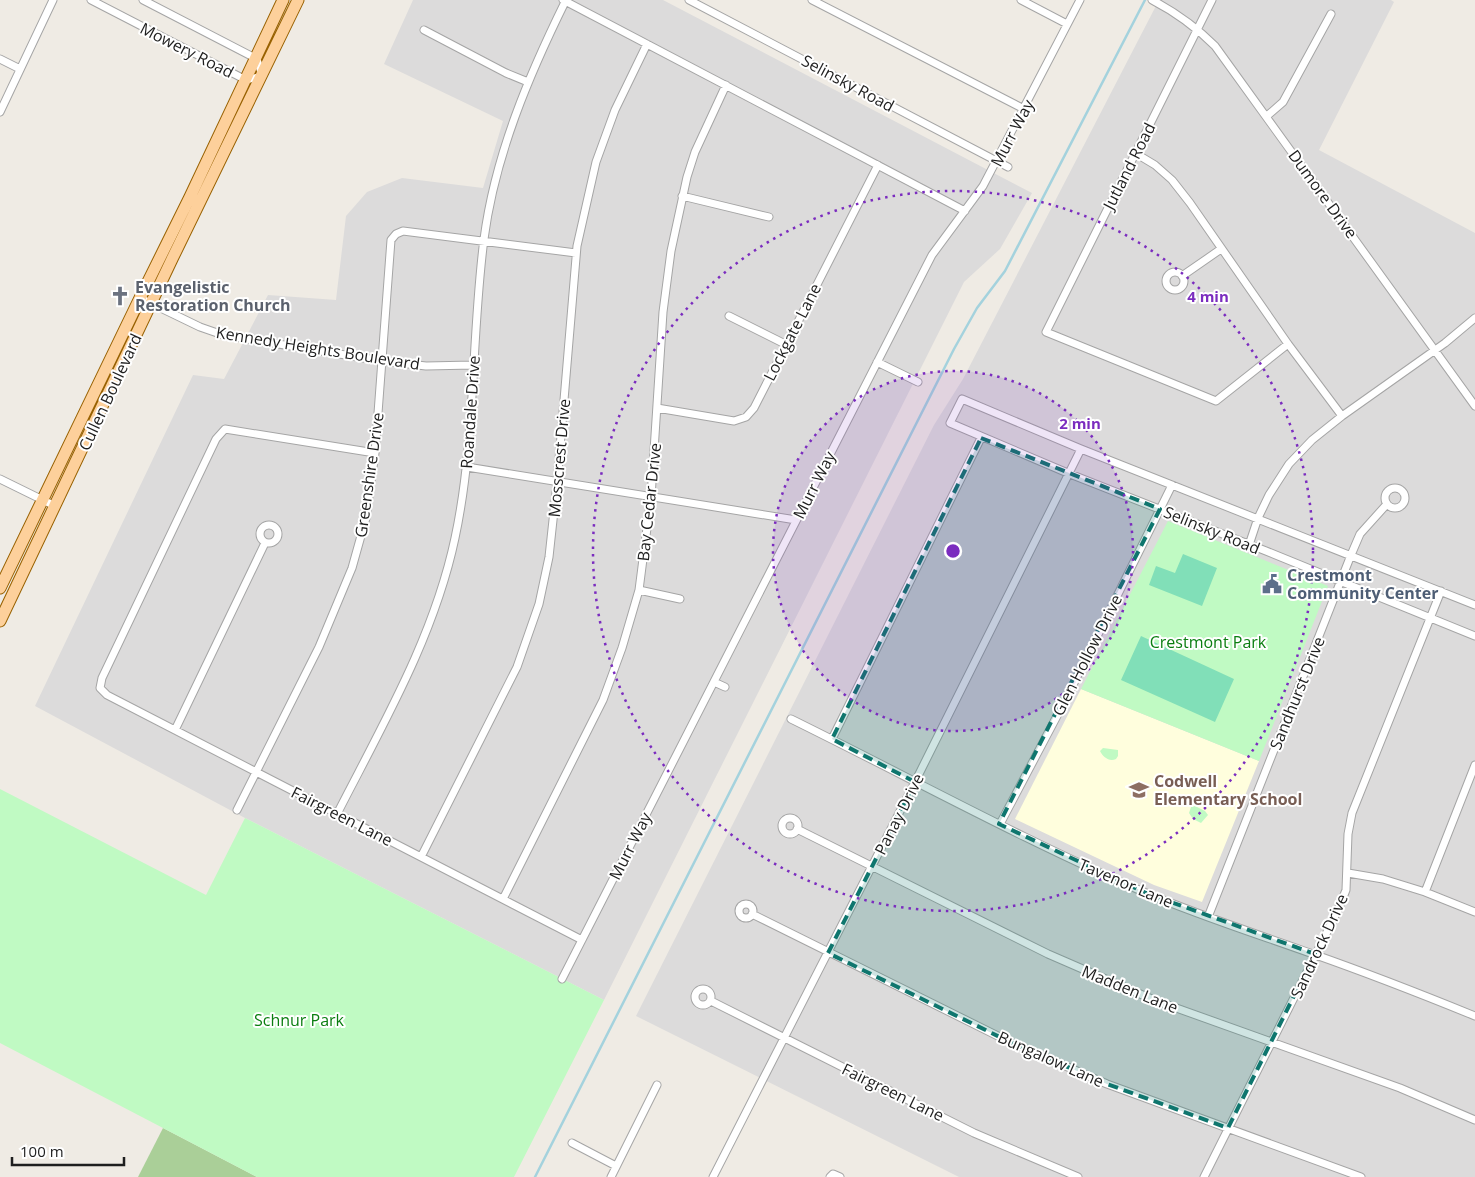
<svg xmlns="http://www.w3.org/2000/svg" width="1475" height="1177" font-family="'Open Sans',sans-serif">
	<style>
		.residential { fill: #dcdbdb }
		.education { fill: #fffedd }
		.forest { fill: #aacf98 }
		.park { fill: #c0fac3 }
		.pitch { fill: #81dfb8 }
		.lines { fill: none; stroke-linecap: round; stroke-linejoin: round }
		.stream { stroke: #a4d2dd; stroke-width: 2.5 }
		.street-casing { stroke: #a5a5a5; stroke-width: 9 }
		.primary-casing { stroke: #986100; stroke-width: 13 }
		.street { stroke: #fff; stroke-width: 7 }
		.primary { stroke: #fdd09b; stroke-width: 11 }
		.marked { fill: #0f766e; fill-opacity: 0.2; stroke: #0f766e; stroke-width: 4; stroke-dasharray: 10 6; stroke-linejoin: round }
		.ring { fill: none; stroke: #7b2cbf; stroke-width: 2.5; stroke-dasharray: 2.5 5 }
		.labels { text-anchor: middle; stroke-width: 4; stroke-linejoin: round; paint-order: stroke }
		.street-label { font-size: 16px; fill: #1e1e1e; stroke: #fff }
		.worship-label { font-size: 16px; font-weight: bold; fill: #5b616d; stroke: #fff; text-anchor: start }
		.service-label { font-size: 16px; font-weight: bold; fill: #4e5e75; stroke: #fff; text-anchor: start }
		.park-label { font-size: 16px; fill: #0a7e10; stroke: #fff }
		.education-label { font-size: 16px; font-weight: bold; fill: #785e54; stroke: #fff; text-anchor: start }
		.centre { fill: #7b2cbf; stroke: #fff; stroke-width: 2.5 }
		.ring-label { font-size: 15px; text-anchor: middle; font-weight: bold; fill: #7b2cbf; stroke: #fff; stroke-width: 4; stroke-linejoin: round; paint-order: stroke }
	</style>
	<rect width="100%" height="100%" fill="#efebe4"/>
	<path class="residential" d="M 413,0 L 663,0 L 1032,193 L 1000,249 L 964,282 L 604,1000 L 245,818 L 35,706 L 193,375 L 224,379 L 268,295 L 336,300 L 346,216 L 367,192 L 402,178 L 483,188 L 503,121 L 384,64 Z
		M 1159,0 L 1391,0 L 1394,2 L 1319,150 L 1475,233 L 1475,1177 L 959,1177 L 636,1016 L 934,425 L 963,379 Z"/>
	<path class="education" d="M 1081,689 L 1259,761 L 1202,902 L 1154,885 L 1015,819 Z"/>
	<path class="forest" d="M 163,1128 L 257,1177 L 138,1177 Z"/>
	<path class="park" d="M 1168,521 L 1328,586 L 1259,761 L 1081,689 Z
		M 1103,748 L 1118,750 L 1118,756 L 1116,759 C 1109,762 1103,757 1100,751 Z
		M 0,789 L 206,895 L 245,818 L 604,1000 L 514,1177 L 257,1177 L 0,1043 Z
		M 1195,806 L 1205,811 L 1208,815 L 1201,823 L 1193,819 L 1189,813 L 1191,807 Z"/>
	<path class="pitch" d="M 1183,554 L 1217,568 L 1202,606 L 1149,585 L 1156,566 L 1175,573 Z
		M 1141,636 L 1234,679 L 1215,722 L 1121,680 Z"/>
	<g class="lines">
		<path class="stream" d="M 535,1177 L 954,349 L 977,308 L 1005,271 L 1145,0"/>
		<defs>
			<path id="street" d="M 91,0 L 246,80 L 262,76 L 257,59 L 143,0
				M 563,0 L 965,211
				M 689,0 L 1008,167
				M 812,0 L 1024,109
				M 1021,0 L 1067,24
				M 1152,0 C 1177,13 1196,27 1215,46 L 1475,406
				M 1212,0 L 1046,332 L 1216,401 L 1288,344
				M 424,30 L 506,73 L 528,82
				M 0,59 L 20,69
				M 0,112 L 53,0
				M 1267,116 L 1283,102 L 1331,14
				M 1135,153 L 1155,165 L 1172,180 L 1190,203 L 1288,344 L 1342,416
				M 682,196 L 769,217
				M1166 281a9 9 0 1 1 18 0a9 9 0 1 1-18 0Z
				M 1182,276 L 1221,249
				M 140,298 L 200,327 L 223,335 L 382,361 L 426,366 L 473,365
				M 729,316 L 785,344
				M 877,362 L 918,382
				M 657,408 L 734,421 L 746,417 L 754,408 L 878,165
				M 375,453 L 225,429 L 216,439 L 102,678 L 100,688 L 107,695 L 582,940
				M 467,467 L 796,520
				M 0,479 L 55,506
				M1385 498a10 10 0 1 1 20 0a10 10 0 1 1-20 0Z
				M260 534a9 9 0 1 1 18 0a9 9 0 1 1-18 0Z
				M 1249,545 L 1258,518 L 1269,495 L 1289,464 L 1312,440 L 1342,416 L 1445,343 L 1475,318
				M 639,590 L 680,599
				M 1475,605 L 1081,449 L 962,399 L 950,423 L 1070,474 L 1266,551 L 1475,636
				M 714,682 L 725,687
				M 791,719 C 909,777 1025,841 1146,893 C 1201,916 1257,934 1313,954 C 1367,973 1421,994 1475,1016
				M 175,730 L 265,543
				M 832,739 L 981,438
				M 237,810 L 319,647 L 352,568 L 366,518 L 375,453 L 391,240 L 396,234 L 403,231 L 576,253
				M 337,814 C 383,724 434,637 455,538 C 476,440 471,338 484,239 C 495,155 529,75 566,0
				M782 826a8 8 0 1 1 16 0a8 8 0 1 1-16 0Z
				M 1000,824 L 1067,697 L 1172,485
				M 797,829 L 1048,954 L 1154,1000 L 1400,1088 L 1475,1120
				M 421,857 L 517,667 L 539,604 L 549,557 L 557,483 L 577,246 L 596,162 L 615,110 L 647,44
				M 1348,873 L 1383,879 L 1425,892 L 1475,912
				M 1425,892 L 1475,765
				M 503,899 L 603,700 L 622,648 L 639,590 L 651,497 L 663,312 L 671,251 L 687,177 L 695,152 L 726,85
				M739 911a7 7 0 1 1 14 0a7 7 0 1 1-14 0Z
				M 752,914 L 1010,1042 L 1107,1084 L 1361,1177
				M 1208,917 L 1351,555 L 1360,534 L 1387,504
				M 562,979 L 932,255 L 983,186 L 1080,0
				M695 997a8 8 0 1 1 16 0a8 8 0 1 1-16 0Z
				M 711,1001 L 974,1133 L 1078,1177
				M 572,1143 L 616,1166
				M 611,1177 L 657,1085
				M 713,1177 L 918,776 L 1081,449
				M 830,1177 L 833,1174 L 840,1177
				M 1204,1177 L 1338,910 L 1346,890 L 1348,834 L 1352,813 L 1441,591"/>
			<path id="primary" d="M 0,588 L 140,298 L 190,197 L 283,0
				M 0,621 L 173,257 L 298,0"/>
		</defs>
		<use href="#street" class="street-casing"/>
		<use href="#primary" class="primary-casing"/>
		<use href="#street" class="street"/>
		<use href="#primary" class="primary"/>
	</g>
	<path class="marked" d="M 981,438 L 1160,509 L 999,824 L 1146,893 L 1315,954 L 1228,1128 L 1107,1084 L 1010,1042 L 828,953 L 915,782 L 832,739 Z"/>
	<circle cx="953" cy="551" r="180" fill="#7b2cbf" fill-opacity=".12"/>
	<g class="ring">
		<circle cx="953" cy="551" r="180"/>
		<circle cx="953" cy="551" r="360"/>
	</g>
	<defs>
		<symbol id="church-bare" viewBox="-9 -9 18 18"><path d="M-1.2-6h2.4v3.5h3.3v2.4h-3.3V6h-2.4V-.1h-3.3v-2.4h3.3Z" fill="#6b7280" stroke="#fff" stroke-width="2.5" paint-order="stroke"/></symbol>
		<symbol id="civic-bare" viewBox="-9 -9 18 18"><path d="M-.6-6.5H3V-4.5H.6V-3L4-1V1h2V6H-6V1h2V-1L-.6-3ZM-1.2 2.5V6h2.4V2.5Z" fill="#5c6f8a" stroke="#fff" stroke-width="2.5" paint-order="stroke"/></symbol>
		<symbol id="school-bare" viewBox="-9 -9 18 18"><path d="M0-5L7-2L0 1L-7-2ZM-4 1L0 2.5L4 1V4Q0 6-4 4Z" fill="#8d6e63" stroke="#fff" stroke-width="2.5" paint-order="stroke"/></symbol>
	</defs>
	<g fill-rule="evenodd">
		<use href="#church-bare" x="106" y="282" width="28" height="28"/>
		<use href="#civic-bare" x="1258" y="570" width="28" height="28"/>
		<use href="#school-bare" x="1125" y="776" width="28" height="28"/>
	</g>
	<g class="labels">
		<g class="street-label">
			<text transform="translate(187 50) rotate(27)" y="6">Mowery Road</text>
			<text transform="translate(848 83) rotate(28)" y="6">Selinsky Road</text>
			<text transform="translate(1012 133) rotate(-62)" y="6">Murr Way</text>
			<text transform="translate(1129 166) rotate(-63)" y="6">Jutland Road</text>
			<text transform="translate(1323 194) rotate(54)" y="6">Dumore Drive</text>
			<text transform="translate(792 332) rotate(-63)" y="6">Lockgate Lane</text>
			<text transform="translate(318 348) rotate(9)" y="6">Kennedy Heights Boulevard</text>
			<text transform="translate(110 392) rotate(-65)" y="6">Cullen Boulevard</text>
			<text transform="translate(470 412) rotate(-86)" y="6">Roandale Drive</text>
			<text transform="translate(559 458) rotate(-85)" y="6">Mosscrest Drive</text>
			<text transform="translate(369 475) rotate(-82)" y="6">Greenshire Drive</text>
			<text transform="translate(814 485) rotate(-63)" y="6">Murr Way</text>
			<text transform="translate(649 502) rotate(-84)" y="6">Bay Cedar Drive</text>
			<text transform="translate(1212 530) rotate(22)" y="6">Selinsky Road</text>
			<text transform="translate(1087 655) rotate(-63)" y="6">Glen Hollow Drive</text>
			<text transform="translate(1297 693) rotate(-68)" y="6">Sandhurst Drive</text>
			<text transform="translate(899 814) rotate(-63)" y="6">Panay Drive</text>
			<text transform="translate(342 816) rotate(27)" y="6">Fairgreen Lane</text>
			<text transform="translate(630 846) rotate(-63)" y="6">Murr Way</text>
			<text transform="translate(1126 883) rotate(23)" y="6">Tavenor Lane</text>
			<text transform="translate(1319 946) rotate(-65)" y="6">Sandrock Drive</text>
			<text transform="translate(1130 989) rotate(22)" y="6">Madden Lane</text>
			<text transform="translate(1051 1059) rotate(24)" y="6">Bungalow Lane</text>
			<text transform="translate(893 1092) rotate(26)" y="6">Fairgreen Lane</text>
		</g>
		<g class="worship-label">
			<text x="135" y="293">Evangelistic<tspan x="135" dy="18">Restoration Church</tspan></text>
		</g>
		<g class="service-label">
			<text x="1287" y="581">Crestmont<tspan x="1287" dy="18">Community Center</tspan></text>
		</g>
		<g class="park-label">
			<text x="1208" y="648">Crestmont Park</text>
			<text x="299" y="1026">Schnur Park</text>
		</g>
		<g class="education-label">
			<text x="1154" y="787">Codwell<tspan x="1154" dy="18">Elementary School</tspan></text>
		</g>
	</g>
	<circle cx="953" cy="551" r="8" class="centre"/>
	<g class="ring-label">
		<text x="1208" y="302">4 min</text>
		<text x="1080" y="429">2 min</text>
	</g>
	<path d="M12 1157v8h112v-8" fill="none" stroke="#1e1e1e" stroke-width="2.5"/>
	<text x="20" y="1157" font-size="15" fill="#1e1e1e" stroke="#ffffff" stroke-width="4" paint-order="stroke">100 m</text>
</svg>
